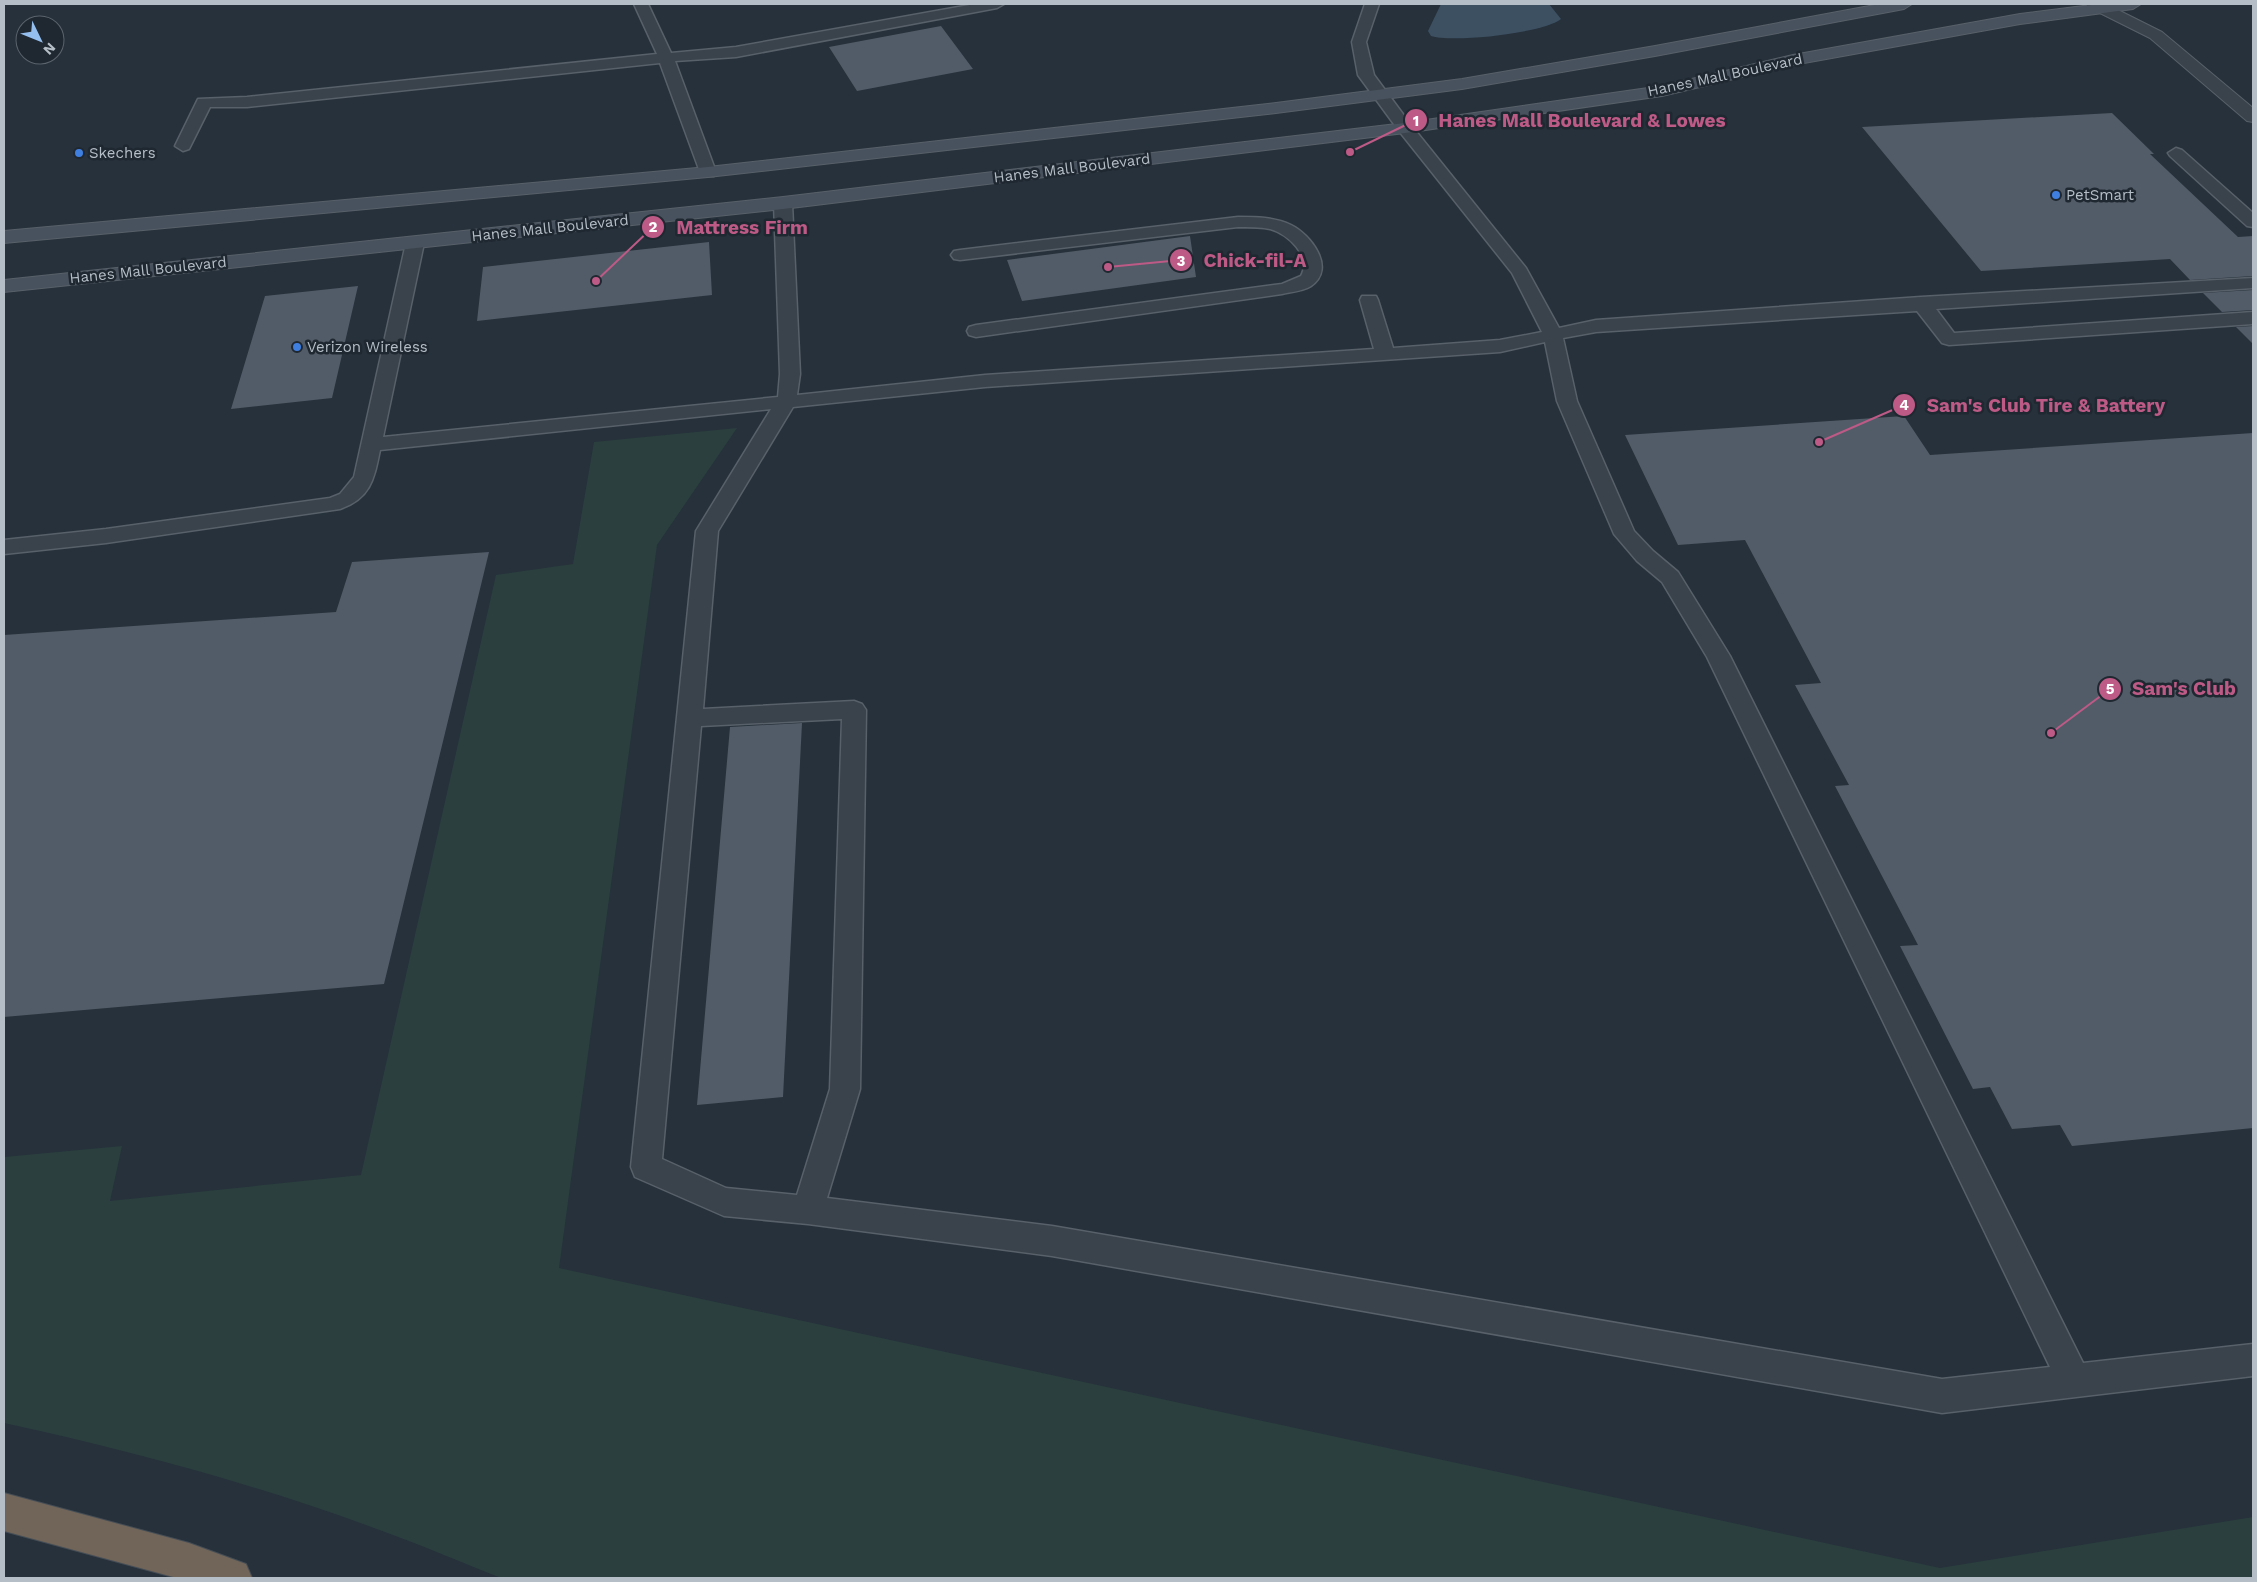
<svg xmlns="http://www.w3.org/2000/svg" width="2257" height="1582" font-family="'Work Sans',sans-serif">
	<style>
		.green { fill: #2b3f3e }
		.water { fill: #3d5062 }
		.building { fill: #525c68 }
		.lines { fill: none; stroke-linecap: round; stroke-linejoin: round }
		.lane-casing { stroke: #586069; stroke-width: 3 }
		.street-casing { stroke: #586069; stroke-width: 2 }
		.secondary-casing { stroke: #586069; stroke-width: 2 }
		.highway-casing { stroke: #454d56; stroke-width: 2 }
		.lane { fill: #3a424b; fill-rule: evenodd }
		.street { fill: #3a424b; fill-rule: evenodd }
		.secondary { fill: #48525e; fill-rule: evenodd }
		.highway { fill: #706558; fill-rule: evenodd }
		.shop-dot { fill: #3f7fe0; stroke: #1f2730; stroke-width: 2 }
		.labels { text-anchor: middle; stroke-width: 5; stroke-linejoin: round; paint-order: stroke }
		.far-street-label { font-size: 15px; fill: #b5bdc6; stroke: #1f2730 }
		.far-poi-label { font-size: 15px; fill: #b5bdc6; stroke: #1f2730; text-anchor: start }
		.leader { fill: none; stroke: #bd5a86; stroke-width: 2 }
		.callout-dot { fill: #bd5a86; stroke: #1f2730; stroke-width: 2 }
		.mark-label { font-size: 15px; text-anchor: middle; font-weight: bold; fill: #fff }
		.callout-label { font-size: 19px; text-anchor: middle; font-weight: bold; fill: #bd5a86; stroke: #1f2730; stroke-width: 5; stroke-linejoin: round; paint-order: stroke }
	</style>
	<rect width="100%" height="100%" fill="#26313b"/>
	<path class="green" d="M 737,428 L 657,545 L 559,1268 L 1940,1568 L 2253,1517 L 2253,1578 L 501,1578 C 463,1563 424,1546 385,1532 C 262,1486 133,1451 4,1423 L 4,1157 L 122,1146 L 110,1201 L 361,1175 L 496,575 L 573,564 L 594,442 Z"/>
	<path class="water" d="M 1441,4 L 1549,4 L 1561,19 C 1544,33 1453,43 1431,36 L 1428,31 Z"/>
	<path class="building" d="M 941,26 L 973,69 L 857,91 L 829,47 Z
		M 2112,113 L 2154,154 L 2150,154 L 2238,237 L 2253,236 L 2253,276 L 2190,280 L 2170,259 L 1981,271 L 1862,127 Z
		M 1190,236 L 1196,277 L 1022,301 L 1007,260 Z
		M 709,242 L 712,295 L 477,321 L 483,267 Z
		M 358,286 L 332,398 L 231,409 L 265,296 Z
		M 2253,290 L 2253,310 L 2222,312 L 2203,293 Z
		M 2253,326 L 2253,344 L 2236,327 Z
		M 1904,416 L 1930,455 L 2253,433 L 2253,1128 L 2072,1146 L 2060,1125 L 2012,1129 L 1990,1087 L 1973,1089 L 1900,946 L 1918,945 L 1835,786 L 1849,785 L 1795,685 L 1821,683 L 1745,540 L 1678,545 L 1625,435 Z
		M 489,552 L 384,984 L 4,1017 L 4,635 L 336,612 L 352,562 Z
		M 802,723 L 783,1097 L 697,1105 L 730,727 Z"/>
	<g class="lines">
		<defs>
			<path id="lane" d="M 634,4 L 648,4 L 671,53 L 736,47 L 975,4 L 1004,4 L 997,8 L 736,57 L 675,61 L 716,172 L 714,176 L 702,176 L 700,172 L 660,63 L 247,107 L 210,107 L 189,149 L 183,151 L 175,146 L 198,99 L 247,97 L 657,54 Z
				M 1365,4 L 1379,4 L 1366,42 L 1374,75 L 1411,125 L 1526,268 L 1559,328 L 1596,320 L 1921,297 L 2253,278 L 2253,288 L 1936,309 L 1954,333 L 2253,312 L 2253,324 L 1949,345 L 1942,343 L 1917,311 L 1596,332 L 1563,338 L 1577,401 L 1634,531 L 1653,551 L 1678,572 L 1730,656 L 2083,1363 L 2253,1344 L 2253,1376 L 1942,1413 L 1052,1256 L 808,1224 L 724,1216 L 635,1177 L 631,1167 L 696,531 L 771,409 L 380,450 C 374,479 371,498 340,509 L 106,543 L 4,554 L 4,540 L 106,529 L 330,498 L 340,494 L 354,477 L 406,243 L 409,239 L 421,239 L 424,243 L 383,437 L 778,397 L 780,374 L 774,203 L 777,199 L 789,199 L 792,203 L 800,374 L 797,395 L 985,375 L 1374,349 L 1360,300 L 1362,296 L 1376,296 L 1378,300 L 1393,348 L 1500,340 L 1542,332 L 1512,273 L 1399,131 L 1358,75 L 1352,42 ZM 1545,342 L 1557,401 L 1614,534 L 1637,561 L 1662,582 L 1707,657 L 2050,1367 L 1942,1379 L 1052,1226 L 827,1198 L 860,1089 L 866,710 L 862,704 L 854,701 L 703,709 L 718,531 L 793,407 L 985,387 L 1500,352 ZM 842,719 L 830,1089 L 797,1195 L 726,1188 L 662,1159 L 701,726 Z
				M 2176,148 L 2182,150 L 2253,213 L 2253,227 L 2247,226 L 2170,156 L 2168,153 Z
				M 1238,217 C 1256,217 1274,217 1291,225 C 1310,234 1337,268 1311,286 C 1303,291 1291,292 1282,294 L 976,337 L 969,335 L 967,331 L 969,327 L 976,325 L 1282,284 L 1301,276 C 1312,256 1288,234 1270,229 C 1260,227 1248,227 1238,227 L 960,260 L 954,259 L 951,255 L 954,251 L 960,250 Z"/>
			<path id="street" d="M 2086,4 L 2106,4 L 2162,32 L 2253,108 L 2253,122 L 2247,121 L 2150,38 L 2088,7 Z"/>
			<path id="secondary" d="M 1880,4 L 1912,4 L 1904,9 L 1655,56 L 1462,89 L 1276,113 L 708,177 L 4,243 L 4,231 L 708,167 L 1276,103 L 1462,79 L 1655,46 Z
				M 2099,4 L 2141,4 L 2133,9 L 2020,24 L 1793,65 L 1662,96 L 1405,133 L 783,209 L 4,292 L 4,280 L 783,197 L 1405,123 L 1662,86 L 1793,55 L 2020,14 Z"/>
			<path id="highway" d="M 4,1493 L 189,1543 L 246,1564 L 252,1578 L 177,1578 L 4,1531 Z"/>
		</defs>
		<use href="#lane" class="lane-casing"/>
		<use href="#street" class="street-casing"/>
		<use href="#secondary" class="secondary-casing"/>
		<use href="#highway" class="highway-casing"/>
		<use href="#lane" class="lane"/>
		<use href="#street" class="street"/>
		<use href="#secondary" class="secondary"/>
		<use href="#highway" class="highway"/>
	</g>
	<g class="shop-dot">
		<circle cx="79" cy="153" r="5"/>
		<circle cx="2056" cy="195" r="5"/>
		<circle cx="297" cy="347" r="5"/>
	</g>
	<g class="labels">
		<g class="far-street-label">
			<text transform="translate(1725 75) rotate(-12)" y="5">Hanes Mall Boulevard</text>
			<text transform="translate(1072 168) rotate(-7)" y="5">Hanes Mall Boulevard</text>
			<text transform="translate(550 228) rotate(-6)" y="5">Hanes Mall Boulevard</text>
			<text transform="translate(148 270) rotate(-6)" y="5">Hanes Mall Boulevard</text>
		</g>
		<g class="far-poi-label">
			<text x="89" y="158">Skechers</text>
			<text x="2066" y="200">PetSmart</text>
			<text x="307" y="352">Verizon Wireless</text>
		</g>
	</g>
	<path class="leader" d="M1350 152L1416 120M596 281L653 227M1108 267L1181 260M1819 442L1904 405M2051 733L2110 689"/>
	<g class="callout-dot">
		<circle cx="1350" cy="152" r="5"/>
		<circle cx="596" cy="281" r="5"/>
		<circle cx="1108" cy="267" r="5"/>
		<circle cx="1819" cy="442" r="5"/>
		<circle cx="2051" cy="733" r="5"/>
		<circle cx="1416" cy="120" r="12"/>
		<circle cx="653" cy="227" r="12"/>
		<circle cx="1181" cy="260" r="12"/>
		<circle cx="1904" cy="405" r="12"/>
		<circle cx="2110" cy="689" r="12"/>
	</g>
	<g class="mark-label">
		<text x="1416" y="126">1</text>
		<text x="653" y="232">2</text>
		<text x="1181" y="266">3</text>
		<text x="1904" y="410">4</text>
		<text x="2110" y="694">5</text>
	</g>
	<g class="callout-label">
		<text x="1582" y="127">Hanes Mall Boulevard &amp; Lowes</text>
		<text x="742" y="234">Mattress Firm</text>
		<text x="1255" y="267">Chick-fil-A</text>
		<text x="2046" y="412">Sam's Club Tire &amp; Battery</text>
		<text x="2184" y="695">Sam's Club</text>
	</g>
	<rect width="2257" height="1582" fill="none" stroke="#b5bdc6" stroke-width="10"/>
	<g transform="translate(40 40) rotate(133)"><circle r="24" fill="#1f2730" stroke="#5b636c"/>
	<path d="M0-4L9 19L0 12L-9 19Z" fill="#94beed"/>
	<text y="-8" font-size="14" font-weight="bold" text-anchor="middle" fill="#b5bdc6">N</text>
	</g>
</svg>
